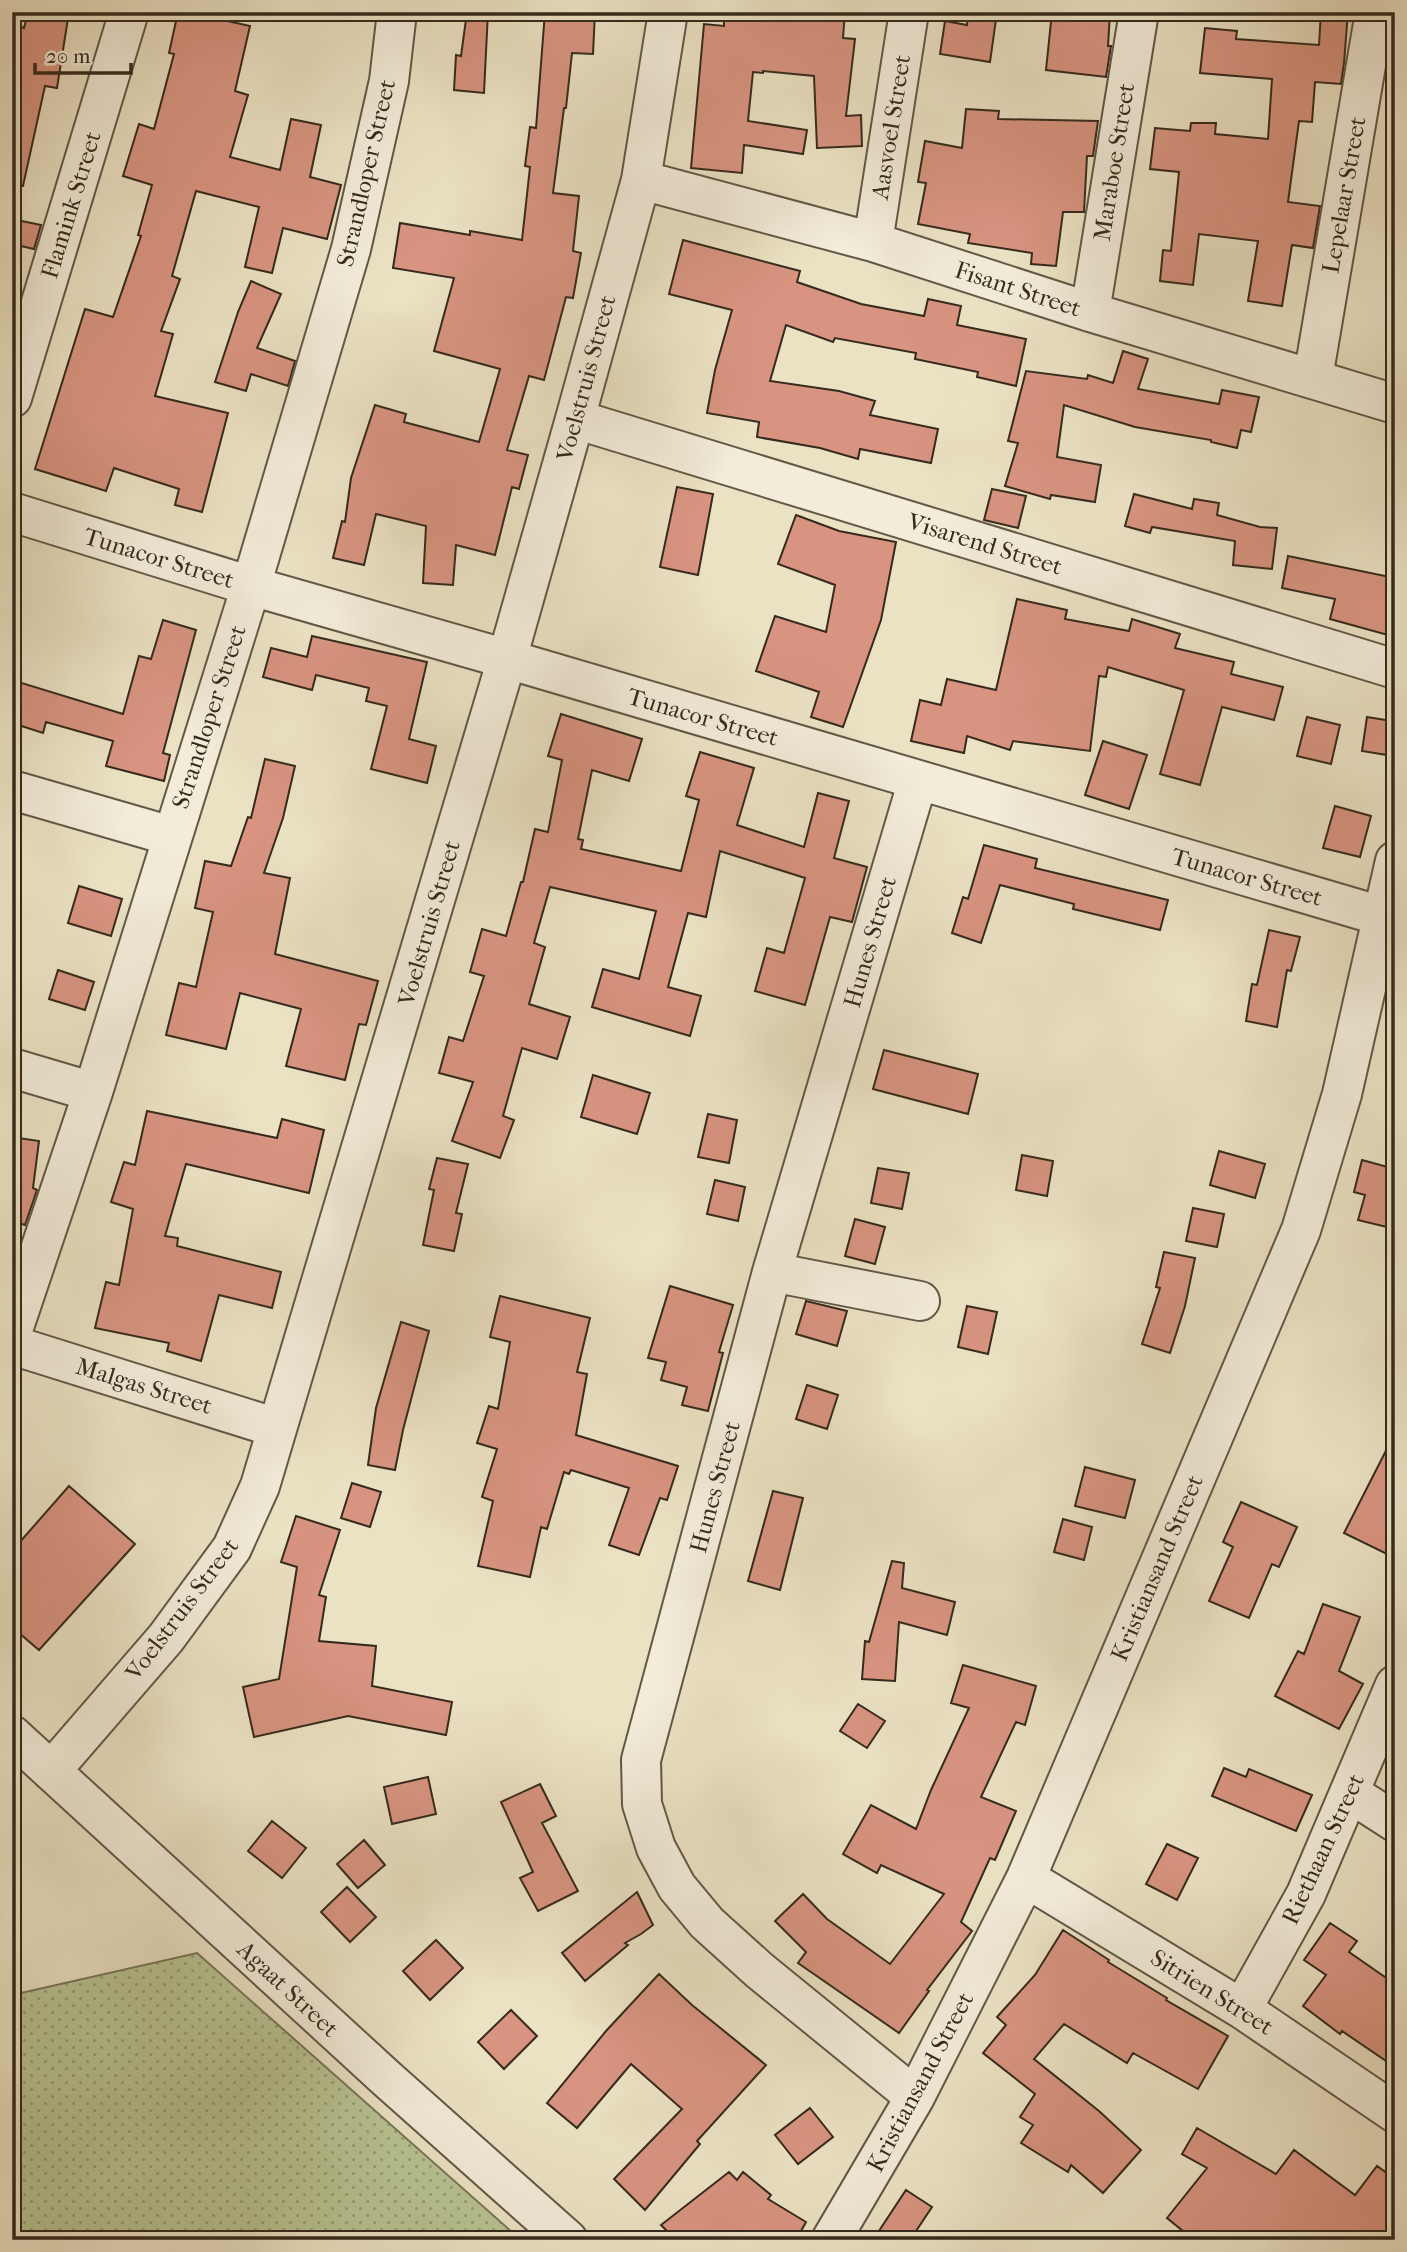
<svg xmlns="http://www.w3.org/2000/svg" width="1407" height="2252" font-family="'IM FELL French Canon',serif">
	<style>
		.grass { fill: url(#grass-dots); stroke: #767658; stroke-width: 2 }
		.building { fill: #d89481; stroke: #352a1d; stroke-width: 2 }
		.lines { fill: none; stroke-linecap: round; stroke-linejoin: round }
		.minor-casing { stroke: #625847; stroke-width: 42 }
		.minor { stroke: #f2ecd9; stroke-width: 38 }
		.labels { text-anchor: middle; stroke-width: 6; stroke-linejoin: round; paint-order: stroke }
		.street-label { font-size: 24px; fill: #352a1d; stroke: #f2ecd9 }
	</style>
	<defs>
		<pattern id="grass-dots" width="8" height="8" patternUnits="userSpaceOnUse" patternTransform="scale(1.75)"><rect width="8" height="8" fill="#b8c393"/><path d="M2 2h.1M6 6h.1" fill="none" stroke="#969f77" stroke-width="1.8" stroke-linecap="round"/></pattern>
	</defs>
	<rect width="100%" height="100%" fill="#ebe2c4"/>
	<filter id="stains"><feTurbulence type="fractalNoise" baseFrequency=".00286" numOctaves="4"/><feColorMatrix values="0 0 0 0 .2 0 0 0 0 .09 0 0 0 0 .02 0 0 0 .5 -.17"/></filter>
	<radialGradient id="worn" r=".72"><stop offset=".6" stop-color="#630" stop-opacity="0"/><stop offset="1" stop-color="#630" stop-opacity=".3"/></radialGradient>
	<path class="grass" d="M 197,1953 L 521,2240 L 12,2240 L 12,1995 Z"/>
	<path class="building" d="M 28,12 L 69,12 L 57,88 L 45,86 L 23,186 L 12,185 L 12,24 L 24,28 Z
		M 178,12 L 187,12 L 250,26 L 235,91 L 248,95 L 230,157 L 280,170 L 291,119 L 321,125 L 310,177 L 341,185 L 327,239 L 283,228 L 272,273 L 245,267 L 259,207 L 196,191 L 172,276 L 180,279 L 161,331 L 173,334 L 155,396 L 228,413 L 202,512 L 175,505 L 179,489 L 114,468 L 106,491 L 35,469 L 85,309 L 113,317 L 141,236 L 138,235 L 152,185 L 123,176 L 139,124 L 154,129 L 174,54 L 169,53 Z
		M 467,12 L 488,12 L 484,93 L 454,90 L 456,55 L 461,56 Z
		M 545,12 L 595,12 L 593,54 L 572,53 L 566,108 L 564,108 L 553,193 L 579,196 L 573,251 L 581,253 L 573,298 L 566,297 L 544,380 L 529,376 L 507,450 L 528,455 L 519,489 L 512,487 L 495,555 L 456,545 L 453,585 L 423,583 L 426,526 L 376,514 L 364,565 L 333,558 L 342,521 L 345,522 L 351,478 L 375,405 L 406,414 L 404,422 L 479,442 L 500,369 L 434,351 L 454,278 L 393,268 L 400,223 L 470,235 L 470,231 L 522,240 L 530,167 L 525,166 L 530,127 L 536,128 Z
		M 724,12 L 845,12 L 843,38 L 855,39 L 846,116 L 861,115 L 862,146 L 817,148 L 814,76 L 763,71 L 763,73 L 753,72 L 748,121 L 807,130 L 803,154 L 744,145 L 742,173 L 691,168 L 704,24 L 724,26 Z
		M 968,12 L 997,12 L 990,62 L 940,54 L 945,21 L 967,25 Z
		M 1052,12 L 1110,12 L 1108,46 L 1111,46 L 1106,77 L 1046,70 Z
		M 1321,12 L 1348,12 L 1344,63 L 1341,84 L 1315,82 L 1312,122 L 1299,121 L 1288,202 L 1320,206 L 1313,248 L 1292,245 L 1282,306 L 1248,301 L 1258,241 L 1199,234 L 1193,285 L 1160,281 L 1163,250 L 1171,251 L 1179,172 L 1150,169 L 1155,128 L 1190,131 L 1191,123 L 1216,123 L 1215,134 L 1268,139 L 1272,79 L 1200,73 L 1205,28 L 1237,31 L 1236,39 L 1319,45 Z
		M 966,109 L 999,111 L 998,119 L 1098,121 L 1093,156 L 1087,156 L 1084,212 L 1063,212 L 1056,266 L 1031,264 L 1032,253 L 968,243 L 970,234 L 918,224 L 926,183 L 918,182 L 925,141 L 962,148 Z
		M 12,219 L 41,225 L 34,249 L 12,244 Z
		M 683,240 L 800,271 L 797,282 L 861,304 L 924,316 L 928,299 L 961,306 L 957,325 L 1026,339 L 1016,386 L 977,377 L 978,372 L 915,359 L 916,353 L 835,338 L 833,342 L 786,325 L 770,381 L 839,391 L 875,401 L 870,415 L 938,429 L 931,463 L 860,449 L 858,459 L 820,448 L 757,437 L 759,422 L 707,413 L 715,370 L 732,310 L 669,294 Z
		M 251,281 L 281,294 L 257,348 L 295,361 L 288,386 L 251,374 L 246,391 L 215,382 L 238,312 Z
		M 1123,351 L 1148,359 L 1138,389 L 1219,404 L 1222,390 L 1259,397 L 1251,432 L 1241,430 L 1237,448 L 1211,442 L 1211,440 L 1135,427 L 1064,405 L 1057,457 L 1101,465 L 1095,502 L 1051,495 L 1050,499 L 1005,486 L 1018,443 L 1008,441 L 1026,371 L 1087,379 L 1088,375 L 1113,383 Z
		M 677,487 L 713,494 L 698,575 L 660,567 Z
		M 992,489 L 1026,496 L 1018,528 L 984,520 Z
		M 1134,494 L 1192,509 L 1194,499 L 1219,503 L 1217,515 L 1260,527 L 1277,528 L 1272,569 L 1233,565 L 1235,541 L 1152,527 L 1150,533 L 1125,526 Z
		M 796,515 L 839,531 L 896,542 L 881,620 L 843,727 L 811,717 L 819,692 L 756,671 L 775,616 L 826,632 L 835,585 L 778,564 Z
		M 1288,556 L 1395,578 L 1395,637 L 1330,619 L 1335,599 L 1282,588 Z
		M 1017,599 L 1067,610 L 1065,619 L 1129,631 L 1132,619 L 1180,634 L 1175,648 L 1234,662 L 1231,674 L 1283,687 L 1274,720 L 1222,707 L 1200,785 L 1160,774 L 1184,690 L 1108,667 L 1106,677 L 1099,676 L 1090,751 L 1013,741 L 1010,750 L 967,736 L 964,753 L 911,741 L 920,700 L 941,705 L 947,679 L 996,690 Z
		M 163,620 L 196,630 L 163,753 L 170,755 L 164,781 L 106,766 L 113,741 L 46,722 L 43,733 L 12,723 L 12,680 L 123,714 L 139,656 L 151,659 Z
		M 312,636 L 427,662 L 409,739 L 436,746 L 427,783 L 371,769 L 387,706 L 366,701 L 369,688 L 316,675 L 312,690 L 263,677 L 271,648 L 307,657 Z
		M 561,714 L 642,739 L 629,781 L 592,770 L 578,839 L 583,840 L 581,849 L 681,871 L 699,800 L 686,796 L 700,752 L 754,768 L 737,825 L 804,847 L 818,793 L 849,801 L 834,858 L 867,867 L 852,922 L 830,917 L 805,1005 L 755,991 L 767,948 L 784,953 L 805,878 L 720,851 L 706,917 L 688,913 L 668,987 L 701,996 L 690,1036 L 592,1007 L 603,969 L 639,979 L 656,911 L 550,887 L 534,943 L 545,947 L 529,1004 L 570,1017 L 557,1059 L 522,1048 L 503,1116 L 514,1120 L 500,1158 L 452,1141 L 473,1082 L 439,1073 L 449,1037 L 463,1041 L 484,976 L 470,972 L 482,929 L 506,936 L 521,882 L 523,882 L 535,829 L 548,832 L 562,760 L 548,756 Z
		M 1307,717 L 1340,725 L 1331,764 L 1297,756 Z
		M 1367,717 L 1392,721 L 1387,755 L 1362,751 Z
		M 1103,741 L 1147,755 L 1129,809 L 1085,795 Z
		M 265,759 L 295,766 L 283,818 L 264,873 L 290,878 L 275,954 L 378,981 L 366,1025 L 359,1024 L 345,1080 L 286,1066 L 301,1009 L 240,993 L 226,1049 L 166,1035 L 179,983 L 196,987 L 213,912 L 195,908 L 205,861 L 231,866 L 248,817 L 251,818 Z
		M 1335,806 L 1371,816 L 1360,857 L 1323,848 Z
		M 984,845 L 1037,859 L 1035,868 L 1168,900 L 1160,930 L 1073,909 L 1074,904 L 1000,885 L 981,943 L 952,933 L 963,897 L 968,899 Z
		M 79,886 L 122,899 L 111,936 L 68,923 Z
		M 1269,930 L 1300,937 L 1291,971 L 1287,970 L 1277,1027 L 1246,1021 L 1252,984 L 1257,985 Z
		M 58,970 L 94,982 L 85,1010 L 49,999 Z
		M 884,1050 L 978,1074 L 968,1114 L 873,1089 Z
		M 593,1075 L 650,1093 L 637,1134 L 581,1117 Z
		M 147,1111 L 277,1138 L 282,1119 L 324,1130 L 309,1193 L 186,1164 L 165,1236 L 178,1238 L 177,1246 L 281,1272 L 272,1308 L 219,1295 L 201,1361 L 167,1351 L 169,1343 L 95,1328 L 106,1282 L 119,1285 L 133,1209 L 111,1202 L 124,1162 L 135,1165 Z
		M 708,1114 L 737,1120 L 729,1163 L 698,1157 Z
		M 12,1137 L 39,1141 L 33,1188 L 37,1190 L 25,1225 L 12,1221 Z
		M 1219,1151 L 1265,1164 L 1255,1198 L 1210,1185 Z
		M 1022,1155 L 1053,1161 L 1047,1196 L 1016,1190 Z
		M 437,1158 L 468,1164 L 456,1213 L 462,1214 L 454,1251 L 423,1245 L 434,1190 L 429,1189 Z
		M 1362,1160 L 1395,1169 L 1395,1229 L 1358,1220 L 1365,1195 L 1354,1192 Z
		M 878,1168 L 909,1173 L 902,1209 L 871,1203 Z
		M 715,1180 L 745,1187 L 738,1221 L 707,1214 Z
		M 1193,1208 L 1224,1214 L 1217,1247 L 1186,1241 Z
		M 855,1219 L 885,1227 L 875,1264 L 845,1256 Z
		M 1164,1252 L 1195,1258 L 1185,1306 L 1170,1353 L 1142,1344 L 1160,1288 L 1156,1287 Z
		M 670,1286 L 733,1305 L 719,1352 L 723,1353 L 708,1411 L 682,1405 L 687,1387 L 661,1380 L 666,1362 L 648,1358 Z
		M 500,1296 L 590,1318 L 577,1372 L 587,1374 L 576,1435 L 678,1466 L 667,1500 L 660,1498 L 639,1555 L 609,1545 L 629,1488 L 571,1470 L 569,1474 L 564,1472 L 547,1529 L 541,1527 L 530,1577 L 478,1566 L 493,1501 L 482,1497 L 497,1449 L 477,1443 L 489,1406 L 498,1409 L 510,1342 L 490,1337 Z
		M 806,1301 L 847,1311 L 837,1346 L 796,1334 Z
		M 967,1306 L 997,1312 L 988,1354 L 958,1347 Z
		M 401,1322 L 429,1331 L 403,1430 L 395,1470 L 368,1465 L 376,1408 Z
		M 807,1385 L 838,1395 L 827,1429 L 796,1419 Z
		M 1395,1433 L 1395,1558 L 1344,1533 Z
		M 1085,1467 L 1135,1480 L 1125,1518 L 1075,1506 Z
		M 352,1483 L 381,1492 L 370,1527 L 341,1518 Z
		M 69,1486 L 135,1544 L 39,1650 L 12,1627 L 12,1551 Z
		M 773,1491 L 803,1498 L 780,1590 L 748,1581 Z
		M 1241,1502 L 1297,1527 L 1279,1567 L 1272,1564 L 1249,1618 L 1209,1601 L 1233,1547 L 1223,1542 Z
		M 296,1516 L 340,1530 L 319,1595 L 326,1597 L 319,1641 L 376,1646 L 372,1686 L 452,1702 L 446,1735 L 348,1716 L 254,1737 L 243,1687 L 279,1679 L 297,1567 L 281,1562 Z
		M 1063,1519 L 1092,1527 L 1084,1560 L 1054,1552 Z
		M 892,1561 L 904,1563 L 902,1588 L 955,1602 L 947,1635 L 899,1622 L 895,1681 L 862,1679 L 865,1641 L 869,1642 Z
		M 1323,1604 L 1360,1617 L 1339,1671 L 1363,1684 L 1339,1729 L 1275,1696 L 1298,1651 L 1304,1654 Z
		M 963,1665 L 1036,1686 L 1025,1725 L 1016,1722 L 981,1797 L 1016,1811 L 995,1860 L 990,1858 L 961,1922 L 972,1931 L 927,1990 L 929,1991 L 899,2033 L 798,1963 L 806,1952 L 775,1921 L 803,1894 L 827,1919 L 890,1964 L 944,1894 L 881,1865 L 877,1873 L 843,1854 L 871,1805 L 916,1829 L 931,1790 L 969,1708 L 951,1703 Z
		M 858,1704 L 885,1721 L 867,1748 L 840,1731 Z
		M 1224,1768 L 1246,1777 L 1249,1769 L 1312,1795 L 1296,1831 L 1212,1796 Z
		M 428,1777 L 436,1814 L 392,1824 L 384,1787 Z
		M 540,1784 L 556,1816 L 542,1823 L 578,1891 L 538,1911 L 520,1878 L 533,1872 L 501,1802 Z
		M 272,1821 L 306,1848 L 282,1878 L 248,1851 Z
		M 364,1840 L 385,1865 L 358,1888 L 337,1864 Z
		M 1167,1844 L 1198,1858 L 1177,1900 L 1146,1884 Z
		M 347,1887 L 376,1917 L 350,1942 L 321,1912 Z
		M 637,1892 L 653,1925 L 641,1934 L 625,1943 L 628,1945 L 585,1981 L 562,1953 Z
		M 1330,1923 L 1357,1941 L 1349,1952 L 1395,1984 L 1395,2067 L 1342,2031 L 1340,2034 L 1303,2006 L 1326,1975 L 1304,1960 Z
		M 1063,1930 L 1109,1960 L 1108,1962 L 1167,1998 L 1166,2000 L 1228,2036 L 1198,2089 L 1133,2053 L 1127,2063 L 1064,2024 L 1034,2059 L 1099,2111 L 1141,2150 L 1103,2193 L 1071,2165 L 1068,2172 L 1021,2143 L 1033,2125 L 1020,2117 L 1035,2094 L 983,2053 L 1006,2025 L 997,2017 L 1035,1975 Z
		M 436,1940 L 463,1968 L 430,2000 L 403,1971 Z
		M 659,1974 L 692,2005 L 766,2065 L 697,2141 L 700,2144 L 645,2210 L 614,2179 L 682,2109 L 631,2064 L 577,2128 L 547,2103 L 606,2031 Z
		M 511,2010 L 537,2036 L 504,2069 L 478,2042 Z
		M 810,2108 L 833,2137 L 798,2164 L 775,2135 Z
		M 1197,2128 L 1276,2174 L 1294,2150 L 1355,2195 L 1377,2166 L 1395,2179 L 1395,2240 L 1194,2240 L 1167,2218 L 1207,2168 L 1182,2154 Z
		M 729,2172 L 737,2180 L 743,2172 L 771,2195 L 768,2199 L 806,2222 L 796,2240 L 676,2240 L 661,2225 Z
		M 906,2190 L 932,2207 L 910,2240 L 873,2240 Z"/>
	<g class="lines">
		<defs>
			<path id="minor" d="M 641,180 L 873,242 L 1090,312 L 1395,404
				M 873,242 L 909,12
				M 1090,312 L 1139,12
				M 1313,378 L 1375,12
				M 12,398 L 129,12
				M 575,419 L 1395,669
				M 12,512 L 251,586 L 507,659 L 1395,920
				M 12,790 L 171,836
				M 12,1068 L 93,1092
				M 772,1272 L 920,1301
				M 12,1333 L 93,1092 L 251,586 L 351,249 L 389,81 L 397,12
				M 12,1345 L 277,1428
				M 12,1735 L 386,2078 L 568,2240
				M 51,1771 L 166,1638 L 232,1548 L 260,1486 L 507,659 L 575,419 L 641,180 L 668,12
				M 1350,1793 L 1395,1822
				M 1026,1878 L 1242,2009 L 1395,2113
				M 1242,2009 L 1306,1894 L 1395,1685
				M 915,2097 L 759,1970 L 707,1923 L 677,1887 L 656,1848 L 642,1804 L 641,1760 L 772,1272 L 918,780
				M 831,2240 L 915,2097 L 1026,1878 L 1301,1230 L 1342,1094 L 1395,861"/>
		</defs>
		<use href="#minor" class="minor-casing"/>
		<use href="#minor" class="minor"/>
	</g>
	<g class="labels">
		<g class="street-label">
			<text transform="translate(891 127) rotate(-81)" y="8">Aasvoel Street</text>
			<text transform="translate(1114 162) rotate(-81)" y="8">Maraboe Street</text>
			<text transform="translate(366 173) rotate(-77)" y="8">Strandloper Street</text>
			<text transform="translate(1344 195) rotate(-80)" y="8">Lepelaar Street</text>
			<text transform="translate(71 205) rotate(-73)" y="8">Flamink Street</text>
			<text transform="translate(1018 289) rotate(18)" y="8">Fisant Street</text>
			<text transform="translate(586 378) rotate(-75)" y="8">Voelstruis Street</text>
			<text transform="translate(985 544) rotate(17)" y="8">Visarend Street</text>
			<text transform="translate(159 558) rotate(17)" y="8">Tunacor Street</text>
			<text transform="translate(209 717) rotate(-72)" y="8">Strandloper Street</text>
			<text transform="translate(703 717) rotate(16)" y="8">Tunacor Street</text>
			<text transform="translate(1247 877) rotate(16)" y="8">Tunacor Street</text>
			<text transform="translate(429 923) rotate(-74)" y="8">Voelstruis Street</text>
			<text transform="translate(870 942) rotate(-74)" y="8">Hunes Street</text>
			<text transform="translate(144 1386) rotate(17)" y="8">Malgas Street</text>
			<text transform="translate(715 1487) rotate(-75)" y="8">Hunes Street</text>
			<text transform="translate(1157 1568) rotate(-67)" y="8">Kristiansand Street</text>
			<text transform="translate(182 1609) rotate(-53)" y="8">Voelstruis Street</text>
			<text transform="translate(1323 1849) rotate(-65)" y="8">Riethaan Street</text>
			<text transform="translate(288 1989) rotate(43)" y="8">Agaat Street</text>
			<text transform="translate(1212 1992) rotate(32)" y="8">Sitrien Street</text>
			<text transform="translate(920 2082) rotate(-62)" y="8">Kristiansand Street</text>
		</g>
	</g>
	<rect width="1407" height="2252" fill="none" stroke="#ebe2c4" stroke-width="42"/>
	<rect x="14" y="14" width="1379" height="2224" fill="none" stroke="#352a1d" stroke-width="3.5"/>
	<rect x="21" y="21" width="1365" height="2210" fill="none" stroke="#352a1d" stroke-width="2"/>
	<path d="M35 63v10h96v-10" fill="none" stroke="#352a1d" stroke-width="3.5"/>
	<text x="46" y="63" font-size="21" fill="#352a1d" stroke="#f2ecd9" stroke-width="5" paint-order="stroke">20 m</text>
	<rect width="100%" height="100%" filter="url(#stains)"/>
	<rect width="100%" height="100%" fill="url(#worn)"/>
</svg>
